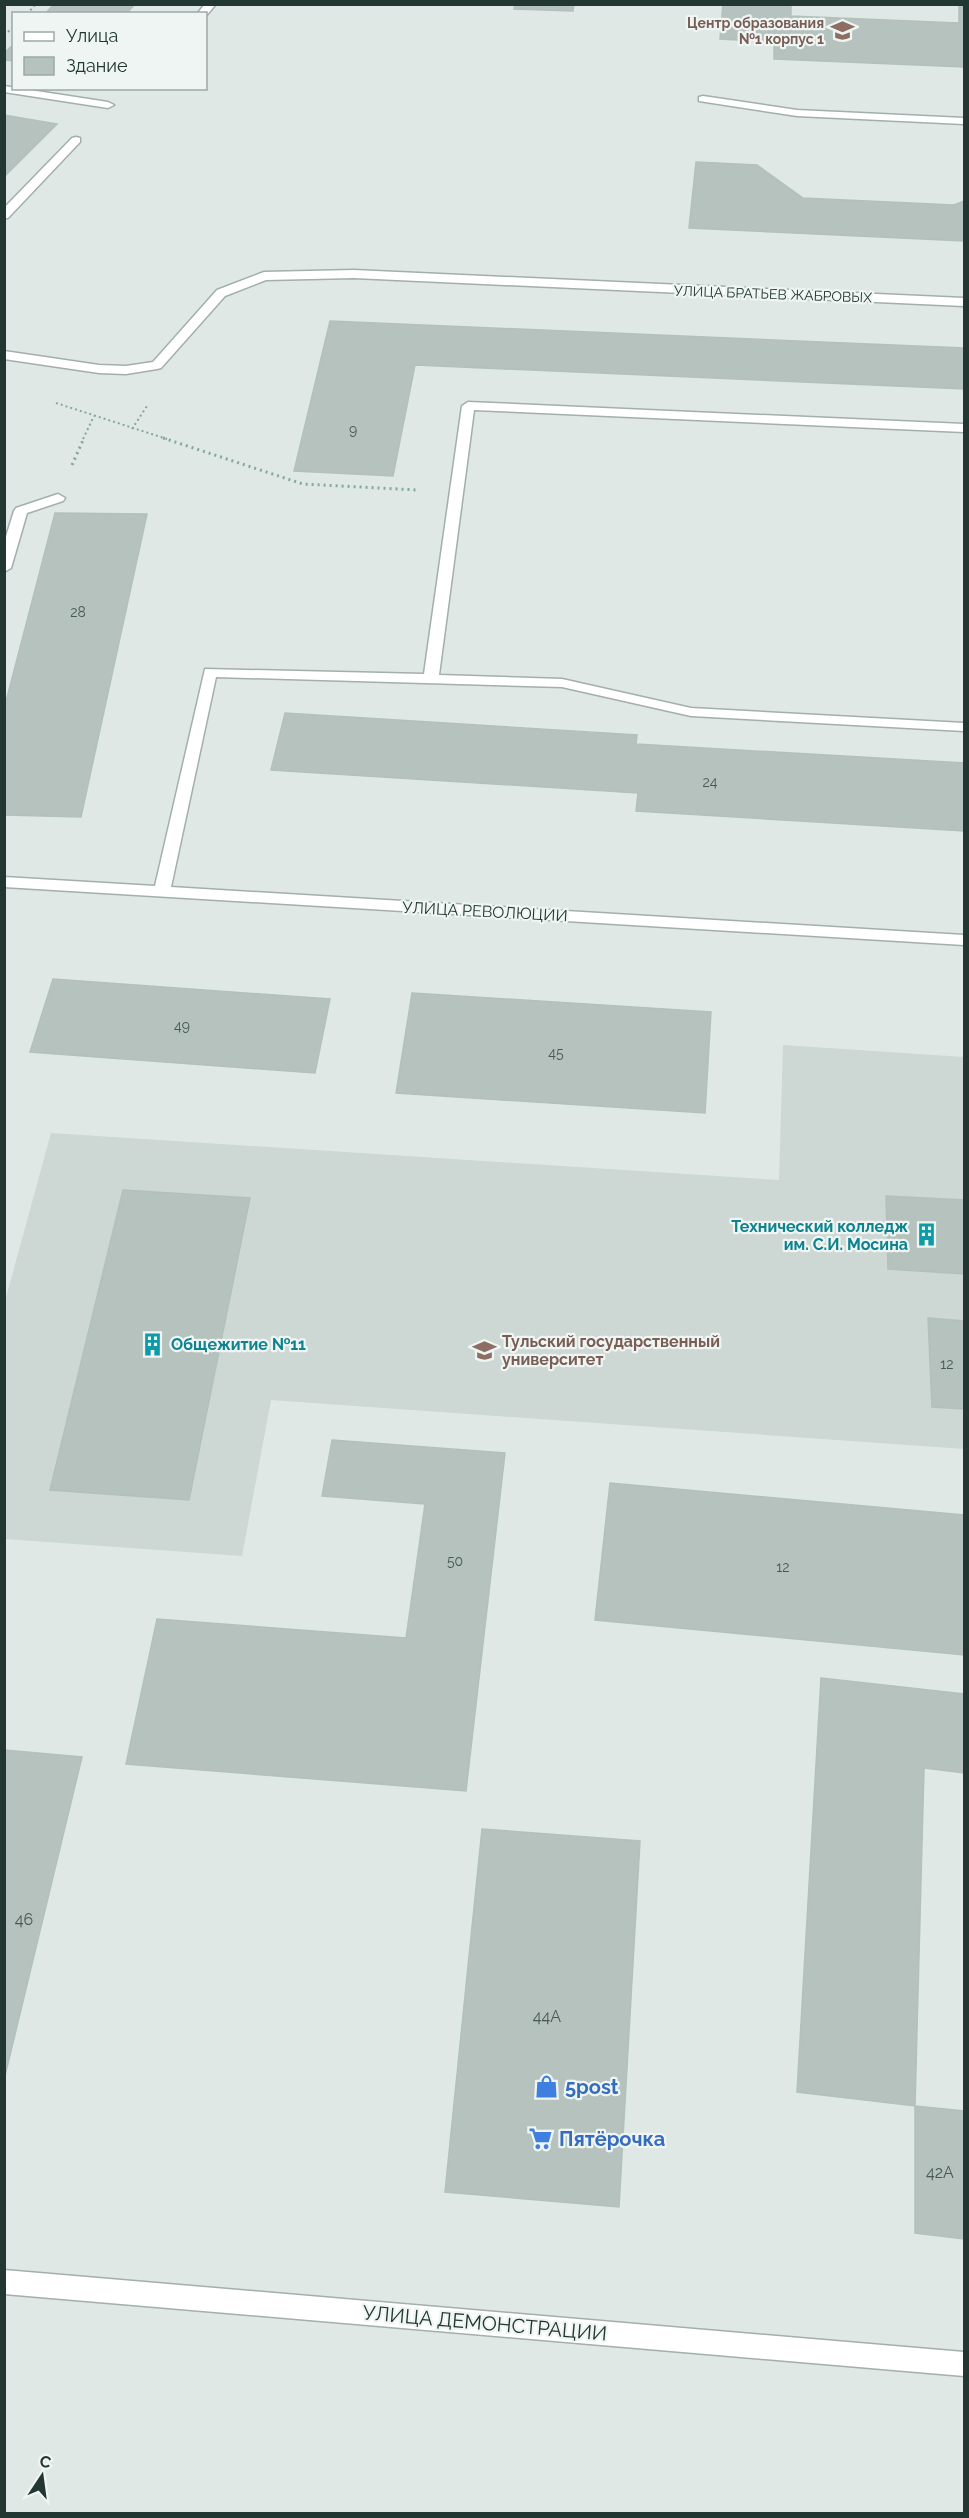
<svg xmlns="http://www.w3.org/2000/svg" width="969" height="2518" font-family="Raleway,sans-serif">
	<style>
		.built { fill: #cdd7d4 }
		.building { fill: #b5c2be; stroke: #b2c1bc; stroke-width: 1.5 }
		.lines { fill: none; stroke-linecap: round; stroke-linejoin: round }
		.minor-casing { stroke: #a3afac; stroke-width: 3 }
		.path-far1 { stroke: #83a8a0; stroke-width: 2; stroke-dasharray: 2 3; stroke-linecap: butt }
		.path { stroke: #83a8a0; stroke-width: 3; stroke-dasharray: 2 4; stroke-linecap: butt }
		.minor { fill: #fff; fill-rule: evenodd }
		.labels { text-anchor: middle; stroke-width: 4.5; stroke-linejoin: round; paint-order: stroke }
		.far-education-label { font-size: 14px; font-weight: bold; fill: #785e54; stroke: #eff5f3; text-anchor: end }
		.far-street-label { font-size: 14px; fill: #223632; stroke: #eff5f3 }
		.number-label { font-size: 14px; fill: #475955 }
		.street-label { font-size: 16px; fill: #223632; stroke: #eff5f3 }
		.culture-label { font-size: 16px; font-weight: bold; fill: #0d838f; stroke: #eff5f3; text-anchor: end }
		.education-label { font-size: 16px; font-weight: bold; fill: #785e54; stroke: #eff5f3; text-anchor: start }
		.near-number-label { font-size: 16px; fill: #475955 }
		.near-shop-label { font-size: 20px; font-weight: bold; fill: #366cbe; stroke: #eff5f3; text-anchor: start }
		.near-street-label { font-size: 20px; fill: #223632; stroke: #eff5f3 }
	</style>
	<rect width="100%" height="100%" fill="#dfe8e5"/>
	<path class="built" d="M 783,1045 L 964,1057 L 964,1449 L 271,1400 L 242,1556 L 5,1539 L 5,1301 L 51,1133 L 779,1180 Z"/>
	<path class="building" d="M 54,4 L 135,4 L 126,14 L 45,14 Z
		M 515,4 L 574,4 L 573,11 L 514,9 Z
		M 723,4 L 791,4 L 791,16 L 959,23 L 959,4 L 964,4 L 964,67 L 774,59 L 774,42 L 720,39 Z
		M 14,44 L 14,61 L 4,60 L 4,53 Z
		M 4,115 L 57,124 L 4,177 Z
		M 696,162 L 757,165 L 803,198 L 954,205 L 964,201 L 964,241 L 689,228 Z
		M 330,321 L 964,348 L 964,389 L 415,365 L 393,476 L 294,471 Z
		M 55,513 L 147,514 L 81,817 L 4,815 L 4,709 Z
		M 285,713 L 637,735 L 636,744 L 964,763 L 964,831 L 636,811 L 638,793 L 271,770 Z
		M 53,979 L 330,999 L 315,1073 L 30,1052 Z
		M 412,993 L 711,1012 L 705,1113 L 396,1093 Z
		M 123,1190 L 250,1198 L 189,1500 L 50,1490 Z
		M 886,1196 L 964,1200 L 964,1274 L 888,1269 Z
		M 928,1318 L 964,1321 L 964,1409 L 932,1407 Z
		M 332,1440 L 505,1453 L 466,1791 L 126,1764 L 157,1619 L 406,1638 L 425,1504 L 322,1496 Z
		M 610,1483 L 964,1515 L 964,1655 L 595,1620 Z
		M 821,1678 L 964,1694 L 964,1773 L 924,1768 L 915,2106 L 797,2092 Z
		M 4,1750 L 82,1757 L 4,2080 Z
		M 482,1829 L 640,1841 L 619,2207 L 445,2192 Z
		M 915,2106 L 964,2111 L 964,2239 L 915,2233 Z"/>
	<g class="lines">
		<defs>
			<path id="minor" d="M 205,4 L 216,4 L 206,16 L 206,14 L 197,14 Z
				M 4,86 L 108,102 L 114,105 L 108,108 L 4,92 Z
				M 703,96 L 797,110 L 964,118 L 964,124 L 797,116 L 699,101 L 699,97 Z
				M 76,137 L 80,138 L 80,142 L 8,218 L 4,218 L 4,208 L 72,138 Z
				M 354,270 L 964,298 L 964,306 L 354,278 L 266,280 L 225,296 L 161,368 L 157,369 L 126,374 L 99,373 L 4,359 L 4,351 L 99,365 L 126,366 L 153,362 L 217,290 L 264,272 Z
				M 468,402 L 964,424 L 964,432 L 474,410 L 439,675 L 562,679 L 691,708 L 964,723 L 964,731 L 691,716 L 562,687 L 216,677 L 171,887 L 964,935 L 964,945 L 4,887 L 4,877 L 155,886 L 205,669 L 424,674 L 462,406 Z
				M 58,494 L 65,498 L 63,501 L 27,513 L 11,568 L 4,572 L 4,543 L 14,511 L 16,508 Z
				M 4,2270 L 964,2352 L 964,2376 L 4,2294 Z"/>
		</defs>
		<use href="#minor" class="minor-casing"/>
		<path class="path-far1" d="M 27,14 L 36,4
			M 4,35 L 14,27
			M 56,403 L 167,439
			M 132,429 L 147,406
			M 83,439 L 94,416"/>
		<path class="path" d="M 163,438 L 303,484 L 417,490
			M 72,465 L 84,438"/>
		<use href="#minor" class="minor"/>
	</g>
	<defs>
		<symbol id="school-bare" viewBox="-9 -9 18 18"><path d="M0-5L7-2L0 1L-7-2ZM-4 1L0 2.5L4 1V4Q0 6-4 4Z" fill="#8d6e63" stroke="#eff5f3" stroke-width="2.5" paint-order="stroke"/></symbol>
		<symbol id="building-bare" viewBox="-9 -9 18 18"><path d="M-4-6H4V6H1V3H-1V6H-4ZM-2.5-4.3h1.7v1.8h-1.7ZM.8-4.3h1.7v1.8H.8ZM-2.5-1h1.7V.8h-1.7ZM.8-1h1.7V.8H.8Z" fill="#0f9aa8" stroke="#eff5f3" stroke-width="2.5" paint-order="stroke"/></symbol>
		<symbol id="university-bare" viewBox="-9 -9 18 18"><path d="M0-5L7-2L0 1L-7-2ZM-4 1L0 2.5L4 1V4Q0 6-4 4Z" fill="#8d6e63" stroke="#eff5f3" stroke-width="2.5" paint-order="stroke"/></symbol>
		<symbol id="shop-bare" viewBox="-9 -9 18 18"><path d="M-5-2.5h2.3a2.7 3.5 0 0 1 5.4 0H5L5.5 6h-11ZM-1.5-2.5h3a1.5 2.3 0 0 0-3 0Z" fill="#3f7fe0" stroke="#eff5f3" stroke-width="2.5" paint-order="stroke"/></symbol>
		<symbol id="supermarket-bare" viewBox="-9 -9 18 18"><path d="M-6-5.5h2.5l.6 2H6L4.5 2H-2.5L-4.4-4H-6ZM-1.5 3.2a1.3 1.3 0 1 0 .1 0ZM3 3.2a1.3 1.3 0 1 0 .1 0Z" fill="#3f7fe0" stroke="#eff5f3" stroke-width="2.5" paint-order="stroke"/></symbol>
	</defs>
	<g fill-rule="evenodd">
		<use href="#school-bare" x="826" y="14" width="33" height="33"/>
		<use href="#building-bare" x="910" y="1218" width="33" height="33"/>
		<use href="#building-bare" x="136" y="1328" width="33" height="33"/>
		<use href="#university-bare" x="468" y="1334" width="33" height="33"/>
		<use href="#shop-bare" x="530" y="2070" width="33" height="33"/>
		<use href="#supermarket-bare" x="524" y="2122" width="33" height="33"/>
	</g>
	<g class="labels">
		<g class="far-education-label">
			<text x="824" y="28">Центр образования<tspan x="824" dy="16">№1 корпус 1</tspan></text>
		</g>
		<g class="far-street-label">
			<text transform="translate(773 294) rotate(2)" y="5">УЛИЦА БРАТЬЕВ ЖАБРОВЫХ</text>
		</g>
		<g class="number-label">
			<text x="353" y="435">9</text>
			<text x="78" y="617">28</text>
			<text x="710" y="787">24</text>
			<text x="182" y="1031">49</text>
			<text x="556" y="1058">45</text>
			<text x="947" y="1369">12</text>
			<text x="455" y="1566">50</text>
			<text x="783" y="1572">12</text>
		</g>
		<g class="street-label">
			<text transform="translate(485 911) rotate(3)" y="6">УЛИЦА РЕВОЛЮЦИИ</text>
		</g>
		<g class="culture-label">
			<text x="908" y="1232">Технический колледж<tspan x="908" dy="18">им. С.И. Мосина</tspan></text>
			<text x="171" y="1350" text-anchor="start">Общежитие №11</text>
		</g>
		<g class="education-label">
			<text x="502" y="1347">Тульский государственный<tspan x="502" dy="18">университет</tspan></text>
		</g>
		<g class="near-number-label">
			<text x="24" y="1925">46</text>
			<text x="547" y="2022">44А</text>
			<text x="940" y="2178">42А</text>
		</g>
		<g class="near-shop-label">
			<text x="565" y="2094">5post</text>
			<text x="559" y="2146">Пятёрочка</text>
		</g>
		<g class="near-street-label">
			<text transform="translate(485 2323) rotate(5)" y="7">УЛИЦА ДЕМОНСТРАЦИИ</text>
		</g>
	</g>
	<rect width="969" height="2518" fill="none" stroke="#223632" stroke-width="12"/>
	<rect x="12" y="12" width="195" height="78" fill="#eff5f3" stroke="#9da9a6" stroke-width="1.5"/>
	<rect x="24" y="32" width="30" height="9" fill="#ffffff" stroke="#9da9a6" stroke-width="1.5"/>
	<text x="66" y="42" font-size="18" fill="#223632">Улица</text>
	<rect x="24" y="57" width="30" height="18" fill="#b5c2be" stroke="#9da9a6" stroke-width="1.5"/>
	<text x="66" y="72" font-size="18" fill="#223632">Здание</text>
	<g transform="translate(42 2476) rotate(13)" stroke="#eff5f3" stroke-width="4.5" paint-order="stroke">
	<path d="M0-4.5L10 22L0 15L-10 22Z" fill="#223632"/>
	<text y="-9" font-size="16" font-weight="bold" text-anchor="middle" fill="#223632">С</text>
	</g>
</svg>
